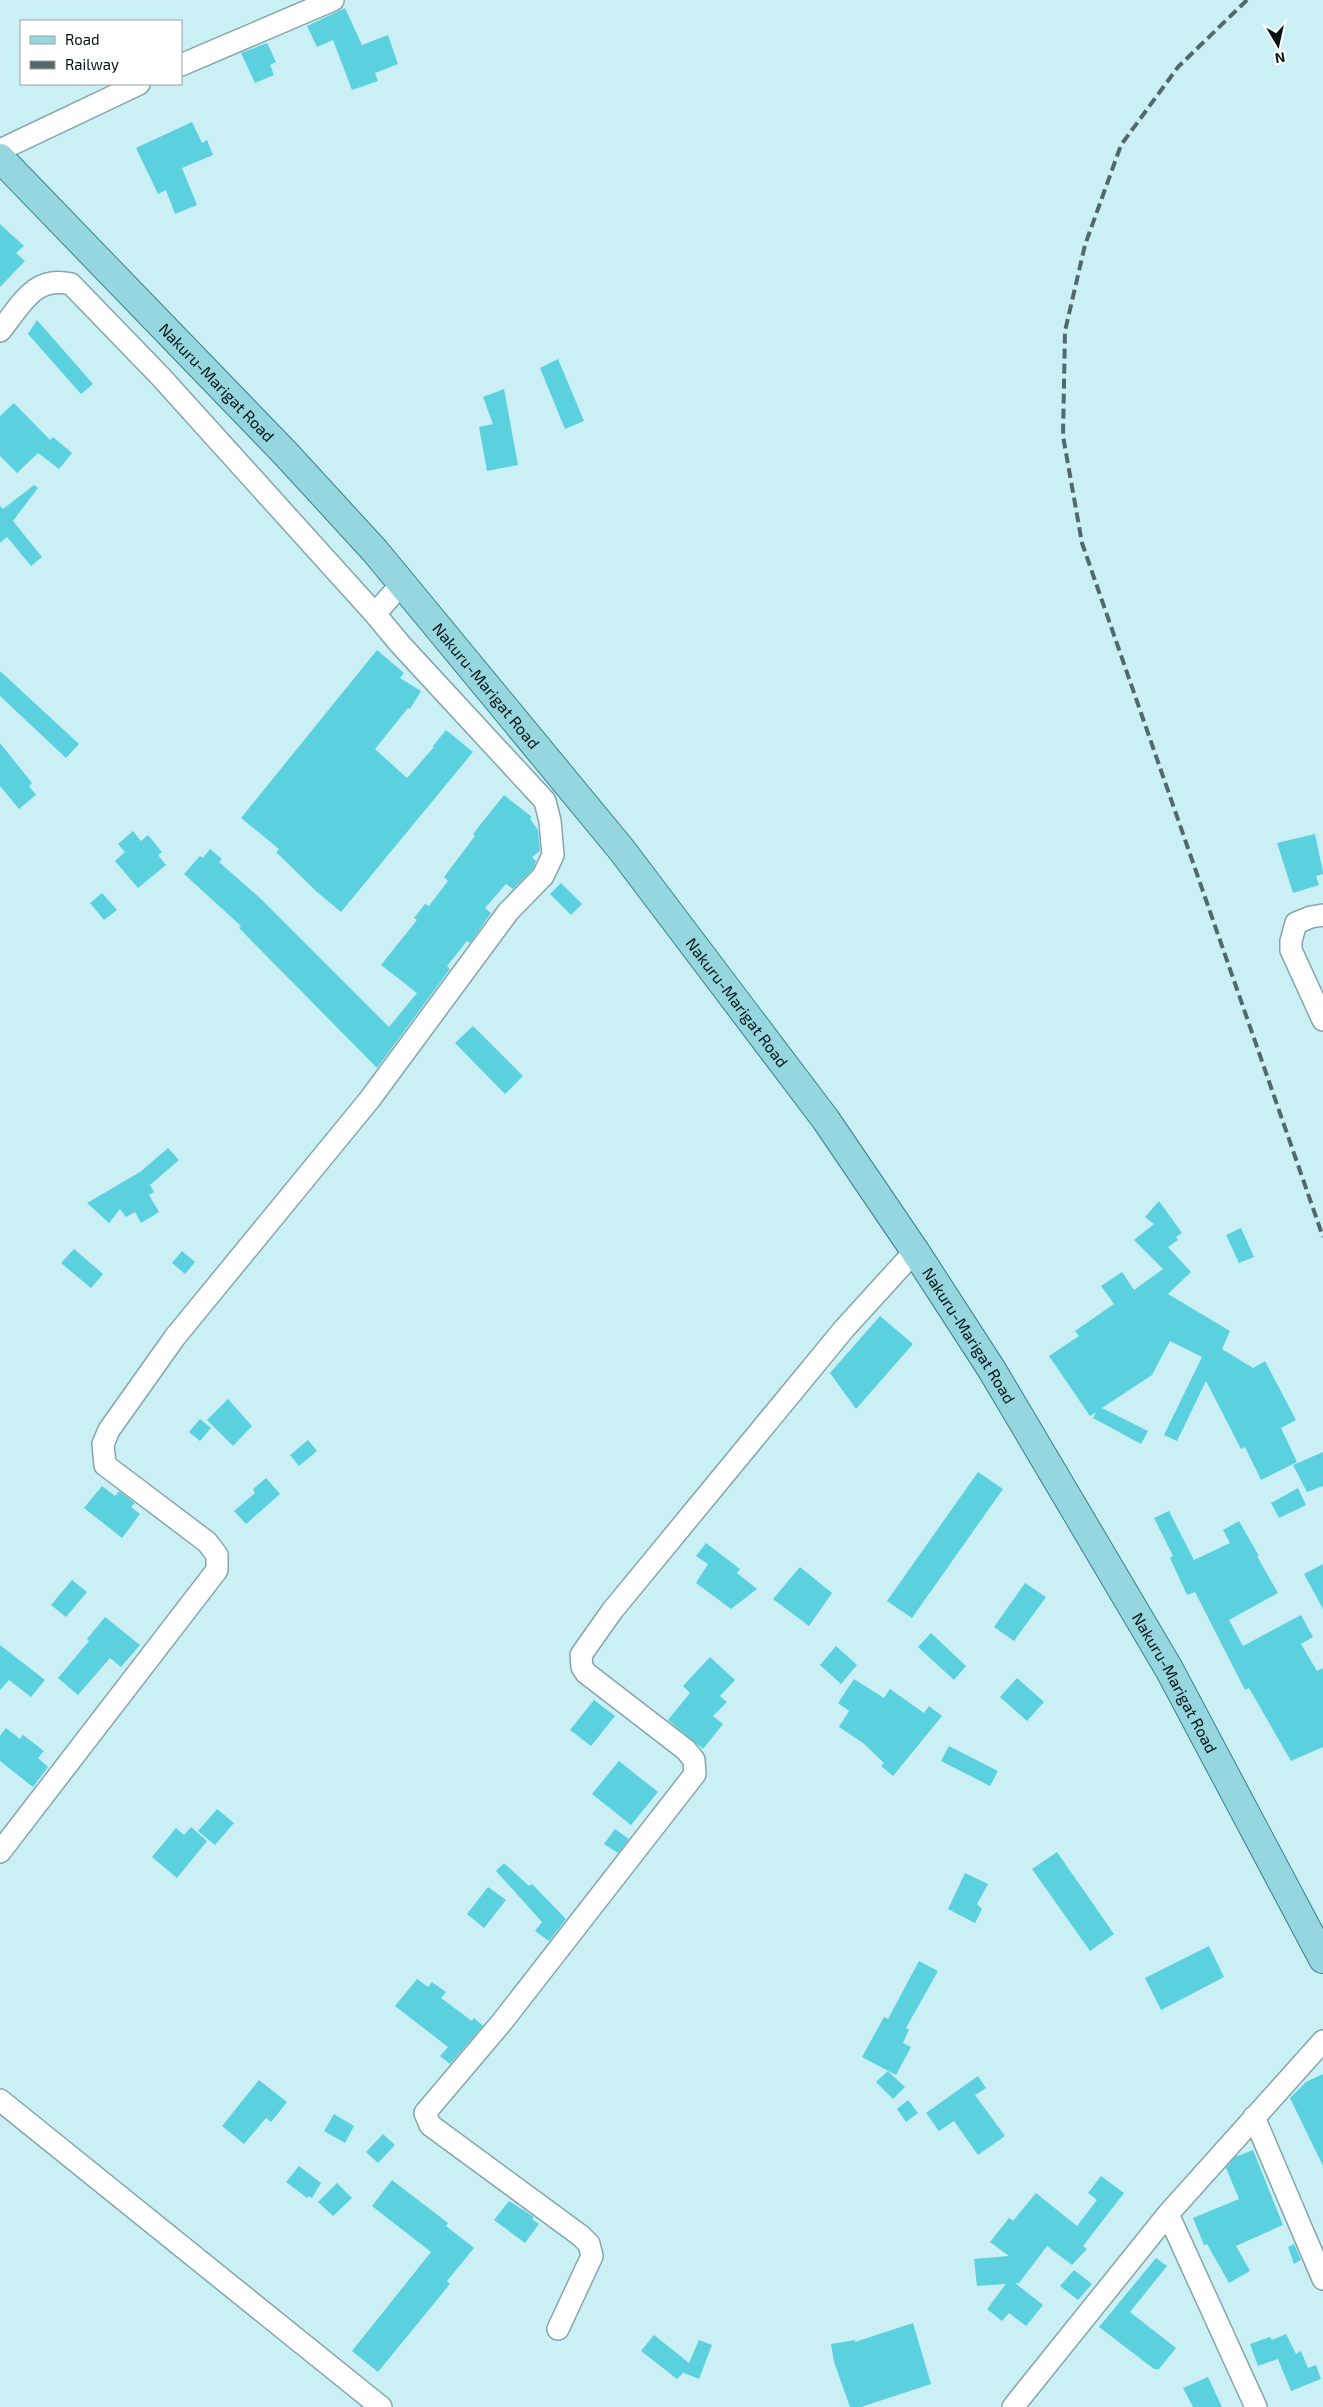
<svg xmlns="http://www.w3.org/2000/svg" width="1323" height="2407" font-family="'Exo 2',sans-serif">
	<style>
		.building { fill: #5bd0de }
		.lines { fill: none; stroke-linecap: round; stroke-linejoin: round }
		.street-casing { stroke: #82a6ab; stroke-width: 24 }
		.primary-casing { stroke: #36808a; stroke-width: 30 }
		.street { stroke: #fff; stroke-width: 21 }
		.primary { stroke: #96d7df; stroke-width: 28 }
		.rail { stroke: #52696c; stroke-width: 4; stroke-dasharray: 10 5; stroke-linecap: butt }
		.labels { text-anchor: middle; stroke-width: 4; stroke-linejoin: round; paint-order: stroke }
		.street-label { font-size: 16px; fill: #051214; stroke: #fff }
	</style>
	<rect width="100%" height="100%" fill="#caf0f5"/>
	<path class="building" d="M 345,8 L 362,45 L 388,35 L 398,64 L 375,73 L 378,81 L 352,90 L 333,40 L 317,47 L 307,26 Z
		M 267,43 L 276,62 L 270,65 L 274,75 L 255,83 L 241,53 Z
		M 192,122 L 202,143 L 207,140 L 213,155 L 182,168 L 197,205 L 175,214 L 166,190 L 158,194 L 136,148 Z
		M 0,224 L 24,246 L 16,253 L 25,261 L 0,287 Z
		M 37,320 L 93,384 L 81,394 L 28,334 Z
		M 558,359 L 584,421 L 565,429 L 540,368 Z
		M 504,389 L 518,465 L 487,471 L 479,427 L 493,424 L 483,397 Z
		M 14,403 L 50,440 L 53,437 L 72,453 L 59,469 L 38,453 L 17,473 L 0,456 L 0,416 Z
		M 34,485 L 38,488 L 13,521 L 42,557 L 31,566 L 7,537 L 0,543 L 0,506 L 3,509 Z
		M 377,650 L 404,673 L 400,678 L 421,691 L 410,709 L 408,708 L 375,749 L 407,778 L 434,747 L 433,746 L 446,730 L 473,752 L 341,912 L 317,892 L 276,852 L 279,849 L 241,818 Z
		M 0,671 L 79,744 L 66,758 L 0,696 Z
		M 0,743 L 32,783 L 29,786 L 36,795 L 19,809 L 0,786 Z
		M 504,795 L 532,817 L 530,819 L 538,830 L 540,851 L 532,857 L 536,861 L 533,869 L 513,889 L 506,884 L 485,908 L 491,913 L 470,943 L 467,941 L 447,966 L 450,969 L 377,1068 L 239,928 L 241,926 L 184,874 L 200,856 L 203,858 L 210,849 L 222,859 L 219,862 L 260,898 L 389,1027 L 417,993 L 381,965 L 417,920 L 414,918 L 425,904 L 429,906 L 448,881 L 444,877 L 475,836 L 473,834 Z
		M 133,831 L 141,841 L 148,835 L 162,852 L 158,855 L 166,865 L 138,888 L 115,861 L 125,852 L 118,844 Z
		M 1315,834 L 1323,872 L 1323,874 L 1316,876 L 1319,885 L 1293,893 L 1277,843 Z
		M 561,883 L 582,904 L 571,915 L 550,894 Z
		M 102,893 L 117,910 L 104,920 L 90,903 Z
		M 473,1026 L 523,1076 L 505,1094 L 455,1043 Z
		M 168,1148 L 179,1160 L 150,1185 L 154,1192 L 149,1195 L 159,1212 L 141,1223 L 135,1212 L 126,1217 L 120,1209 L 109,1223 L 87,1203 L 140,1172 Z
		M 1159,1201 L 1182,1233 L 1176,1237 L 1178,1240 L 1168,1247 L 1191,1272 L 1168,1294 L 1230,1331 L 1222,1349 L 1253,1368 L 1265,1361 L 1296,1420 L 1281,1428 L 1297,1462 L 1261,1480 L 1245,1447 L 1241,1449 L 1206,1381 L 1177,1441 L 1164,1435 L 1202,1357 L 1170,1341 L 1152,1375 L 1102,1408 L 1148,1431 L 1141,1444 L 1093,1418 L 1096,1412 L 1090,1416 L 1049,1356 L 1079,1336 L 1075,1331 L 1114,1304 L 1101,1286 L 1122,1272 L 1134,1290 L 1163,1269 L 1134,1240 L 1154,1224 L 1145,1217 Z
		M 1241,1228 L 1254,1257 L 1239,1263 L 1226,1235 Z
		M 74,1249 L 103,1274 L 91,1288 L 61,1263 Z
		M 182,1251 L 195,1262 L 185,1274 L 172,1263 Z
		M 880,1316 L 913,1344 L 856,1409 L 830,1373 Z
		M 228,1399 L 252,1426 L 233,1446 L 207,1420 Z
		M 200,1419 L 211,1428 L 200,1441 L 189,1432 Z
		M 308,1440 L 317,1451 L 299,1466 L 290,1455 Z
		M 1323,1452 L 1323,1486 L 1307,1492 L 1293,1465 Z
		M 978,1472 L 1003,1489 L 912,1618 L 887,1601 Z
		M 266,1478 L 280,1494 L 246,1524 L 234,1511 L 255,1493 L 253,1489 Z
		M 102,1486 L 115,1496 L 119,1491 L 135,1503 L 131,1507 L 140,1514 L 122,1538 L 84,1508 Z
		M 1298,1488 L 1306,1505 L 1279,1518 L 1271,1503 Z
		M 1169,1511 L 1194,1560 L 1230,1543 L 1223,1530 L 1239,1521 L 1259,1556 L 1257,1556 L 1278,1593 L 1229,1620 L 1243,1646 L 1301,1615 L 1313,1637 L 1301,1644 L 1317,1671 L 1323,1668 L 1323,1747 L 1291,1761 L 1249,1688 L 1245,1690 L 1195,1592 L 1187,1595 L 1170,1558 L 1173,1556 L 1154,1518 Z
		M 706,1543 L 740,1569 L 737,1573 L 757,1589 L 731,1609 L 696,1583 L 708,1564 L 696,1556 Z
		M 1323,1564 L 1323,1609 L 1304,1574 Z
		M 800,1567 L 832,1593 L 809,1626 L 773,1599 Z
		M 72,1580 L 87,1592 L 66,1617 L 51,1605 Z
		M 1025,1583 L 1046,1597 L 1014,1641 L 994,1627 Z
		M 105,1617 L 140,1645 L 121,1667 L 110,1658 L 78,1695 L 58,1678 L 89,1641 L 87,1639 Z
		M 931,1633 L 966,1666 L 954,1680 L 918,1647 Z
		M 0,1645 L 45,1680 L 31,1697 L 9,1680 L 0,1690 Z
		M 836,1646 L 857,1665 L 841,1684 L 820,1665 Z
		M 710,1657 L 735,1680 L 720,1696 L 727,1702 L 713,1716 L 723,1724 L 703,1749 L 668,1720 L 690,1693 L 683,1686 Z
		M 1017,1678 L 1044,1702 L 1027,1721 L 1000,1697 Z
		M 854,1679 L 884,1698 L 890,1689 L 924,1713 L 929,1706 L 942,1716 L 893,1776 L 881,1766 L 884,1763 L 863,1743 L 839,1727 L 849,1711 L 838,1703 Z
		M 594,1700 L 615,1716 L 591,1746 L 570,1730 Z
		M 6,1728 L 20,1739 L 23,1735 L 44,1751 L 38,1758 L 48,1767 L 33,1787 L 0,1761 L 0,1736 Z
		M 949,1746 L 998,1771 L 990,1786 L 941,1761 Z
		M 619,1761 L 658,1792 L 631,1825 L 592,1794 Z
		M 217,1809 L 234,1823 L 215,1845 L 198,1831 Z
		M 191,1827 L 207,1841 L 177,1878 L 152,1857 L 176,1828 L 184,1835 Z
		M 615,1829 L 629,1839 L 618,1853 L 604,1844 Z
		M 1057,1852 L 1114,1934 L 1090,1951 L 1032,1869 Z
		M 504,1863 L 529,1886 L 532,1884 L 566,1919 L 549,1941 L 535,1931 L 542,1922 L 496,1871 Z
		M 965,1873 L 988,1884 L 977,1904 L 982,1909 L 975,1923 L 948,1909 Z
		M 488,1887 L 506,1900 L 484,1928 L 467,1914 Z
		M 1209,1946 L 1224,1977 L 1161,2010 L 1145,1978 Z
		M 919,1961 L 938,1971 L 906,2028 L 909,2030 L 903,2043 L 911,2047 L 896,2075 L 862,2057 L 884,2017 L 888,2019 Z
		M 417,1979 L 428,1987 L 432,1982 L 446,1992 L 441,1998 L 472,2021 L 474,2018 L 483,2026 L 450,2064 L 440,2056 L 448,2047 L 395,2006 Z
		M 888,2071 L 905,2087 L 893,2099 L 876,2082 Z
		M 1323,2074 L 1323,2166 L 1290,2098 L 1306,2082 Z
		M 978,2076 L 986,2088 L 975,2095 L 1005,2136 L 978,2155 L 954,2121 L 939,2131 L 926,2113 Z
		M 259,2080 L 287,2102 L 271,2122 L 266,2118 L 244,2144 L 222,2126 Z
		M 908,2100 L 918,2113 L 906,2122 L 897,2109 Z
		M 334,2114 L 354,2126 L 345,2143 L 324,2131 Z
		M 383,2134 L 395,2145 L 378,2163 L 366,2152 Z
		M 1253,2150 L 1283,2225 L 1236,2246 L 1250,2271 L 1229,2283 L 1207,2244 L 1204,2245 L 1193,2218 L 1239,2199 L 1226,2168 L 1235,2157 Z
		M 299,2166 L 321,2183 L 312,2198 L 309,2196 L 307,2198 L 286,2182 Z
		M 1101,2176 L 1124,2193 L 1083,2246 L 1087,2249 L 1072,2265 L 1047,2246 L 1019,2283 L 1015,2283 L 1043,2305 L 1026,2326 L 1009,2313 L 1002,2321 L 987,2309 L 1006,2284 L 977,2286 L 974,2259 L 1009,2256 L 990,2242 L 1009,2218 L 1013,2221 L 1036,2193 L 1077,2226 L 1097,2200 L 1088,2193 Z
		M 392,2180 L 448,2223 L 446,2226 L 474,2248 L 447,2281 L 450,2284 L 378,2372 L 352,2351 L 431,2252 L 372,2206 Z
		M 337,2183 L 352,2198 L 333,2216 L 318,2202 Z
		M 509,2201 L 534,2217 L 532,2219 L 539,2224 L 525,2243 L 494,2220 Z
		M 1294,2244 L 1301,2260 L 1294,2264 L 1288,2247 Z
		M 1156,2258 L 1167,2266 L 1130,2312 L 1176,2348 L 1159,2369 L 1154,2369 L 1099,2327 Z
		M 1074,2270 L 1092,2284 L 1078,2300 L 1060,2286 Z
		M 913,2323 L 931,2384 L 861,2407 L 850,2407 L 834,2362 L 831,2344 L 855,2340 L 855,2342 Z
		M 1286,2334 L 1296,2354 L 1301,2351 L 1308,2368 L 1316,2365 L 1321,2379 L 1291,2391 L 1278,2359 L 1258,2366 L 1250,2344 L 1270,2337 L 1272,2340 Z
		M 654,2335 L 689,2363 L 699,2340 L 712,2345 L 699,2379 L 684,2373 L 685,2371 L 677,2379 L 641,2351 Z
		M 1208,2377 L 1222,2407 L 1193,2407 L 1183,2388 Z"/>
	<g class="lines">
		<defs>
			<path id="street" d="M 181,65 L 333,0
				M 0,150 L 139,84
				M 0,331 C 21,306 33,275 71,284 L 161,377 L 375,614
				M 1323,915 L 1311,917 L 1296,923 L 1291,941 L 1291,950 L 1323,1020
				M 0,1852 L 217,1570 L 217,1555 L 207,1542 L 105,1465 L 103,1444 L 109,1430 L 175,1337 L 370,1099 L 508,912 L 543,876 L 553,855 L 550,821 L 545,801 L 400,644 L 375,614 L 402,583
				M 0,2100 L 381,2407
				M 1254,2117 L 1323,2279
				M 558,2329 L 592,2256 L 589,2244 L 581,2236 L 430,2125 L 425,2113 L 502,2022 L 695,1774 L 694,1760 L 686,1750 L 586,1673 L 582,1667 L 581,1655 L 612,1611 L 844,1329 L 915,1251
				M 1013,2407 L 1168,2214
				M 1256,2407 L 1168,2214 L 1323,2041"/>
			<g id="primary">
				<path id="s1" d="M 0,158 L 286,454 L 375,551 L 621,849 L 826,1120 L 915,1251 L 992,1370 L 1088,1532 L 1169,1669 L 1323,1959"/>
			</g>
		</defs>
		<use href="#street" class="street-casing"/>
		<use href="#primary" class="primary-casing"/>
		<use href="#street" class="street"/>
		<use href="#primary" class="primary"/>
		<path class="rail" d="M 1247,0 L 1178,67 L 1121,145 L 1085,245 L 1065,331 L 1063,436 L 1082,543 L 1323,1237"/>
	</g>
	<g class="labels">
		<g class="street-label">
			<text dy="6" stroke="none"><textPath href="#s1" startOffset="312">Nakuru-Marigat Road</textPath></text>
			<text dy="6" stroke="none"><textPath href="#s1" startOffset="718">Nakuru-Marigat Road</textPath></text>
			<text dy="6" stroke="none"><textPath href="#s1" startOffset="1122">Nakuru-Marigat Road</textPath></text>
			<text dy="6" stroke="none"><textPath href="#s1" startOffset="1528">Nakuru-Marigat Road</textPath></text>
			<text dy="6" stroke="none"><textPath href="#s1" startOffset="1932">Nakuru-Marigat Road</textPath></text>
		</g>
	</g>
	<rect x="20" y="20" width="162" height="65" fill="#ffffff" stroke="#9ba0a1"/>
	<rect x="30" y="36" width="25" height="8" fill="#96d7df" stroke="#9ba0a1"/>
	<text x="65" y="45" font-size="15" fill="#051214">Road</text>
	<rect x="30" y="61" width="25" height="8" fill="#52696c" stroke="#9ba0a1"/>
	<text x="65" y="70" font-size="15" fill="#051214">Railway</text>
	<g transform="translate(1278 45) rotate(171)" stroke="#ffffff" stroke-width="4" paint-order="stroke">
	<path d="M0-4L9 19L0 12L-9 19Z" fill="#051214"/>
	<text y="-8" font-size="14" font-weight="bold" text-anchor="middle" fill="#051214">N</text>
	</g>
</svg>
